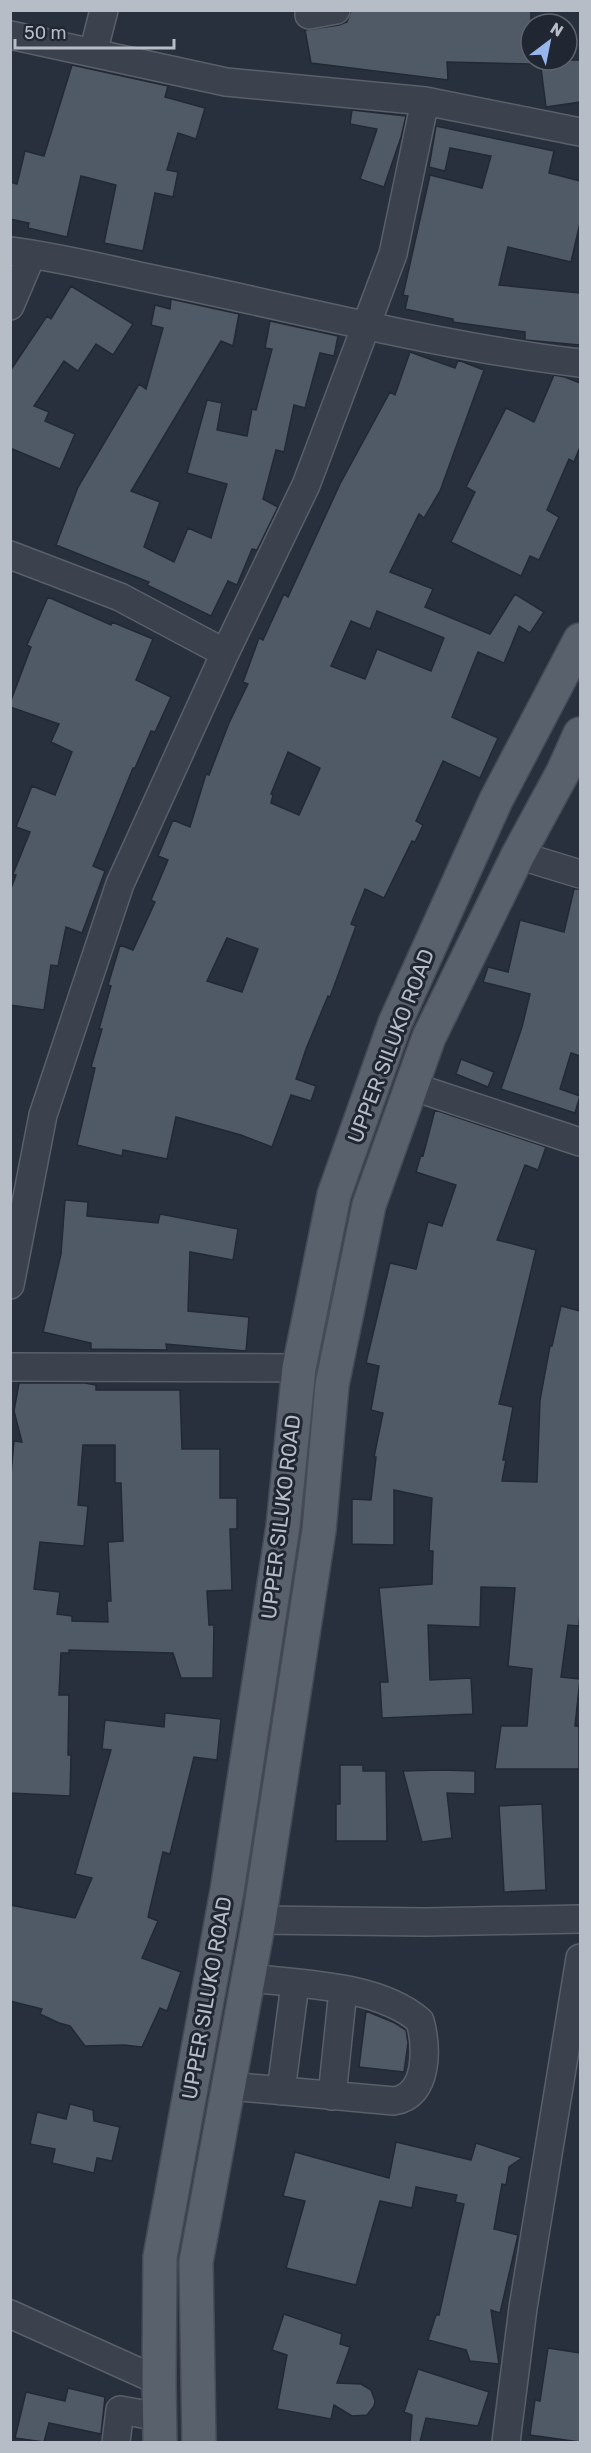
<svg xmlns="http://www.w3.org/2000/svg" width="591" height="2453" font-family="Rubik,sans-serif">
	<style>
		.building { fill: #505a67; stroke: #222934; stroke-width: 1.5; fill-rule: evenodd }
		.lines { fill: none; stroke-linecap: round; stroke-linejoin: round }
		.minor-casing { stroke: #59606a; stroke-width: 30 }
		.major-casing { stroke: #444b56; stroke-width: 36 }
		.minor { stroke: #3b424d; stroke-width: 27 }
		.major { stroke: #59616c; stroke-width: 33 }
		.labels { text-anchor: middle; stroke-width: 6; stroke-linejoin: round; paint-order: stroke }
		.street-label { font-size: 21px; fill: #b7bdc7; stroke: #202732 }
	</style>
	<rect width="100%" height="100%" fill="#27303c"/>
	<path class="building" d="M 355,10 L 531,10 L 531,64 L 447,62 L 448,80 L 311,63 L 305,30 L 339,25 L 347,22 L 351,11 Z
		M 540,60 L 580,60 L 580,102 L 546,107 Z
		M 72,65 L 168,86 L 165,97 L 205,108 L 196,139 L 178,133 L 167,170 L 178,172 L 173,197 L 155,193 L 143,251 L 104,243 L 116,185 L 81,176 L 67,237 L 28,228 L 29,223 L 10,219 L 10,182 L 17,184 L 25,151 L 44,156 Z
		M 352,110 L 406,116 L 401,137 L 384,187 L 360,179 L 377,129 L 350,124 Z
		M 436,126 L 554,151 L 549,173 L 580,181 L 580,223 L 571,262 L 508,247 L 499,285 L 580,293 L 580,345 L 525,340 L 525,332 L 453,322 L 453,319 L 405,309 L 408,296 L 403,295 L 430,175 L 482,188 L 491,156 L 450,148 L 445,171 L 429,167 Z
		M 71,286 L 133,324 L 113,355 L 96,344 L 78,371 L 64,361 L 34,406 L 49,412 L 45,421 L 75,434 L 60,469 L 10,448 L 10,371 L 47,316 L 51,319 Z
		M 171,299 L 239,314 L 233,346 L 221,341 L 131,491 L 160,502 L 144,547 L 174,562 L 188,528 L 211,538 L 227,484 L 187,473 L 207,400 L 222,403 L 217,430 L 247,436 L 252,409 L 256,410 L 272,349 L 265,348 L 270,321 L 338,336 L 334,356 L 320,353 L 305,408 L 294,405 L 284,452 L 276,450 L 263,499 L 278,507 L 257,550 L 252,549 L 237,585 L 228,581 L 211,616 L 147,585 L 149,582 L 56,545 L 78,487 L 139,384 L 146,389 L 163,328 L 151,325 L 155,305 L 170,309 Z
		M 410,352 L 455,368 L 458,360 L 484,370 L 440,491 L 424,518 L 419,514 L 390,572 L 433,589 L 425,607 L 490,634 L 515,594 L 544,612 L 530,633 L 519,626 L 504,663 L 478,652 L 452,717 L 498,738 L 480,778 L 443,761 L 416,821 L 423,825 L 415,842 L 412,841 L 384,898 L 365,889 L 351,924 L 356,926 L 330,997 L 328,996 L 306,1049 L 296,1079 L 316,1086 L 311,1101 L 291,1095 L 272,1147 L 241,1135 L 176,1117 L 167,1159 L 123,1150 L 122,1156 L 77,1145 L 95,1068 L 91,1067 L 102,1029 L 99,1029 L 111,986 L 108,985 L 120,945 L 133,950 L 155,902 L 151,900 L 168,860 L 158,856 L 173,820 L 190,827 L 206,774 L 209,775 L 229,723 L 248,684 L 243,682 L 259,638 L 263,640 L 284,594 L 288,597 L 340,484 L 390,392 L 395,395 ZM 377,611 L 444,638 L 431,671 L 377,649 L 365,679 L 331,666 L 351,621 L 370,629 ZM 288,752 L 320,768 L 299,815 L 271,803 L 273,795 L 271,794 ZM 227,938 L 258,949 L 242,992 L 207,981 Z
		M 554,375 L 565,377 L 580,383 L 580,447 L 574,462 L 569,459 L 547,510 L 559,517 L 539,560 L 530,556 L 521,576 L 451,542 L 475,492 L 466,487 L 506,408 L 534,422 Z
		M 48,597 L 111,625 L 112,622 L 153,639 L 136,680 L 171,697 L 155,732 L 151,731 L 135,768 L 133,768 L 93,866 L 105,871 L 82,933 L 66,927 L 58,966 L 51,965 L 44,1010 L 10,1005 L 10,891 L 16,875 L 13,874 L 30,832 L 16,827 L 32,786 L 55,795 L 72,752 L 51,742 L 59,724 L 10,707 L 10,703 L 31,647 L 27,645 Z
		M 574,889 L 580,889 L 580,1056 L 571,1053 L 560,1089 L 580,1096 L 575,1113 L 501,1089 L 522,1027 L 530,994 L 483,982 L 488,967 L 508,972 L 520,920 L 564,932 Z
		M 461,1059 L 494,1072 L 488,1087 L 456,1074 Z
		M 435,1110 L 546,1147 L 538,1170 L 525,1165 L 497,1240 L 536,1250 L 499,1404 L 513,1407 L 503,1460 L 506,1460 L 502,1481 L 537,1482 L 540,1400 L 550,1346 L 552,1346 L 561,1306 L 580,1311 L 580,1613 L 579,1626 L 568,1625 L 561,1677 L 580,1679 L 575,1726 L 579,1726 L 579,1769 L 495,1769 L 501,1726 L 527,1726 L 532,1669 L 508,1666 L 515,1588 L 481,1587 L 480,1627 L 428,1625 L 430,1680 L 471,1678 L 473,1714 L 382,1718 L 380,1682 L 388,1682 L 379,1588 L 432,1584 L 433,1551 L 429,1551 L 432,1498 L 394,1490 L 394,1545 L 352,1544 L 352,1499 L 371,1500 L 376,1457 L 374,1457 L 383,1413 L 371,1410 L 379,1366 L 366,1363 L 390,1263 L 416,1269 L 428,1222 L 442,1226 L 456,1185 L 416,1172 L 421,1155 L 423,1156 Z
		M 65,1200 L 88,1202 L 87,1216 L 158,1223 L 160,1214 L 238,1229 L 233,1260 L 190,1252 L 188,1311 L 249,1317 L 246,1351 L 166,1344 L 167,1350 L 91,1349 L 91,1343 L 43,1332 L 61,1254 Z
		M 19,1383 L 85,1383 L 96,1385 L 96,1390 L 180,1390 L 182,1449 L 220,1449 L 220,1498 L 237,1498 L 237,1529 L 230,1529 L 232,1590 L 207,1591 L 209,1625 L 214,1625 L 213,1678 L 181,1678 L 173,1653 L 69,1650 L 69,1653 L 61,1653 L 59,1695 L 69,1695 L 68,1755 L 71,1755 L 70,1796 L 10,1793 L 10,1486 L 14,1441 L 22,1442 L 14,1411 ZM 83,1445 L 115,1445 L 115,1483 L 121,1483 L 123,1541 L 108,1542 L 111,1601 L 107,1601 L 108,1622 L 72,1621 L 72,1616 L 57,1614 L 60,1592 L 34,1589 L 40,1542 L 84,1546 L 88,1506 L 78,1505 Z
		M 165,1713 L 221,1719 L 217,1760 L 194,1757 L 170,1854 L 163,1852 L 148,1917 L 158,1921 L 142,1958 L 181,1972 L 167,2011 L 160,2008 L 142,2047 L 124,2045 L 85,2046 L 70,2026 L 59,2023 L 40,2014 L 42,2009 L 10,2001 L 10,1905 L 75,1918 L 92,1878 L 75,1874 L 111,1750 L 102,1749 L 105,1720 L 164,1727 Z
		M 340,1765 L 363,1765 L 363,1771 L 386,1771 L 387,1841 L 336,1841 L 336,1804 L 340,1804 Z
		M 441,1770 L 475,1771 L 475,1794 L 447,1793 L 452,1838 L 422,1842 L 403,1771 Z
		M 542,1804 L 546,1890 L 504,1892 L 499,1806 Z
		M 366,2011 L 395,2023 L 406,2030 L 408,2043 L 404,2072 L 359,2067 Z
		M 70,2104 L 93,2110 L 94,2121 L 120,2127 L 112,2161 L 97,2158 L 94,2173 L 52,2163 L 55,2149 L 30,2144 L 37,2112 L 66,2119 Z
		M 396,2142 L 471,2160 L 476,2143 L 522,2158 L 509,2167 L 506,2185 L 502,2184 L 494,2229 L 518,2235 L 500,2313 L 491,2310 L 499,2364 L 470,2361 L 466,2350 L 428,2340 L 436,2315 L 439,2315 L 464,2204 L 455,2202 L 457,2195 L 416,2187 L 412,2208 L 380,2201 L 356,2285 L 286,2268 L 305,2201 L 283,2196 L 295,2152 L 389,2178 Z
		M 284,2314 L 342,2334 L 340,2344 L 350,2347 L 337,2383 L 361,2384 L 371,2390 L 375,2401 L 374,2406 L 367,2415 L 352,2416 L 334,2405 L 331,2419 L 277,2409 L 287,2355 L 272,2350 Z
		M 548,2348 L 580,2353 L 580,2442 L 530,2435 L 535,2400 L 540,2401 Z
		M 418,2369 L 489,2392 L 478,2426 L 426,2418 L 420,2442 L 410,2442 L 412,2415 L 404,2412 Z
		M 68,2388 L 105,2397 L 101,2434 L 49,2423 L 44,2442 L 15,2438 L 26,2392 L 65,2401 Z"/>
	<g class="lines">
		<defs>
			<path id="minor" d="M 309,15 L 336,10
				M 10,35 L 226,82 L 425,101 L 580,132
				M 93,53 L 104,10
				M 10,251 C 58,257 106,269 153,279 C 295,308 436,346 580,363
				M 10,306 L 32,254
				M 10,555 L 120,597 L 225,653
				M 518,855 L 580,874
				M 411,1086 L 580,1142
				M 10,1285 L 43,1115 L 120,884 L 225,653 L 306,485 L 393,254 L 425,101
				M 10,1367 L 299,1368
				M 259,1920 L 426,1922 L 580,1919
				M 229,2086 L 394,2101 C 429,2096 427,2047 420,2021 C 379,1985 301,1984 248,1978
				M 281,2091 L 295,1984
				M 332,2096 L 343,1990
				M 10,2314 L 159,2381
				M 116,2442 L 120,2410 L 160,2417
				M 506,2442 L 523,2308 L 580,1958"/>
			<path id="major" d="M 160,2442 L 159,2381 L 160,2257 L 227,1891 L 283,1526 L 299,1368 L 334,1195 L 395,1023 L 496,800 L 580,640
				M 199,2442 L 196,2262 L 259,1920 L 319,1530 L 332,1385 L 369,1205 L 429,1037 L 518,855 L 563,772 L 580,734"/>
		</defs>
		<use href="#minor" class="minor-casing"/>
		<use href="#major" class="major-casing"/>
		<use href="#minor" class="minor"/>
		<use href="#major" class="major"/>
	</g>
	<g class="labels">
		<g class="street-label">
			<text transform="translate(391 1046) rotate(-69)" y="7">UPPER SILUKO ROAD</text>
			<text transform="translate(281 1517) rotate(-83)" y="7">UPPER SILUKO ROAD</text>
			<text transform="translate(207 1998) rotate(-80)" y="7">UPPER SILUKO ROAD</text>
		</g>
	</g>
	<rect width="591" height="2453" fill="none" stroke="#b7bdc7" stroke-width="24"/>
	<g transform="translate(549 42) rotate(32)"><circle r="28" fill="#202732" stroke="#5c636e" stroke-width="1.5"/>
	<path d="M0-4.5L10 22L0 15L-10 22Z" fill="#97b7ec"/>
	<text y="-9" font-size="16" font-weight="bold" text-anchor="middle" fill="#b7bdc7">N</text>
	</g>
	<path d="M15 39v9h159v-9" fill="none" stroke="#b7bdc7" stroke-width="3"/>
	<text x="24" y="39" font-size="18" fill="#b7bdc7" stroke="#202732" stroke-width="4.5" paint-order="stroke">50 m</text>
</svg>
